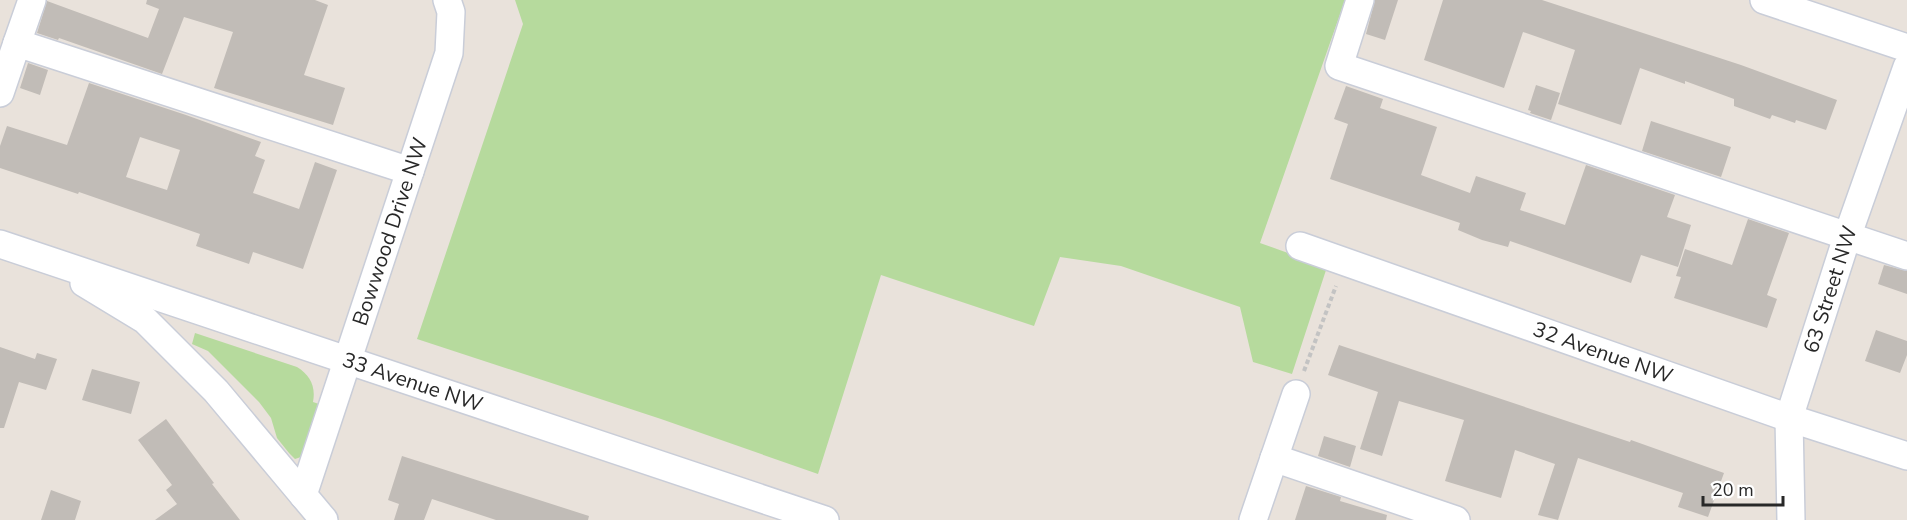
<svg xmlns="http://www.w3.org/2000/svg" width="1907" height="520" font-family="'Nunito Sans',sans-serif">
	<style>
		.green { fill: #b6da9d }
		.building { fill: #c1bcb7; fill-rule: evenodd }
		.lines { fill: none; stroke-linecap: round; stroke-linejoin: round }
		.minor-casing { stroke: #c9cdd8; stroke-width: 30 }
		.path { stroke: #c3c3c3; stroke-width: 4; stroke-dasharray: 4.5 3; stroke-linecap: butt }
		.minor { stroke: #fff; stroke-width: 27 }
		.labels { text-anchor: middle; stroke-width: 6; stroke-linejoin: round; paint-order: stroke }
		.street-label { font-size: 21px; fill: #282828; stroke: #fff }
	</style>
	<rect width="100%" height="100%" fill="#e9e2db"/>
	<path class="green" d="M 515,0 L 1345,0 L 1260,243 L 1327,267 L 1292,374 L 1253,362 L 1240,307 L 1121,266 L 1060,257 L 1034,326 L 881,275 L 818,474 L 661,419 L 417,339 L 523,24 Z
		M 195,333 L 297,367 C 310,375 316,386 313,402 L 319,404 L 301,457 L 295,459 L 289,453 L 277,438 L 271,418 L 259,402 L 208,351 L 192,344 Z"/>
	<path class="building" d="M 147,0 L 315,0 L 328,5 L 304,75 L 345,88 L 333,125 L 214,88 L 233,32 L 184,17 L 162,74 L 59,38 L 58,40 L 37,33 L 47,1 L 148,38 L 159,9 L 146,4 Z
		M 1375,0 L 1398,0 L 1385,40 L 1366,34 Z
		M 1443,0 L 1542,0 L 1741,65 L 1837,100 L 1826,130 L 1796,120 L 1795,123 L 1772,115 L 1770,119 L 1734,106 L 1734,99 L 1685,81 L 1685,84 L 1640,68 L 1621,125 L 1558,104 L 1575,50 L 1523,32 L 1504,88 L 1424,60 Z
		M 28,63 L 48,70 L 40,95 L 20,88 Z
		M 89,83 L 186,115 L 261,142 L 255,156 L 265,160 L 253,193 L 299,209 L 315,162 L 337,170 L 303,269 L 253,252 L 249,264 L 196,246 L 200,234 L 79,192 L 78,194 L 0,168 L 0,146 L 7,126 L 67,145 ZM 140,137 L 180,150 L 167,190 L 126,177 Z
		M 1536,85 L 1560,93 L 1551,120 L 1530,113 L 1531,111 L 1528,110 Z
		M 1346,86 L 1383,99 L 1380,108 L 1437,127 L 1421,175 L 1470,193 L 1476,176 L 1526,193 L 1520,210 L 1565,225 L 1586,165 L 1675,195 L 1667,217 L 1691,225 L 1678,267 L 1641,255 L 1631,283 L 1510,241 L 1508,247 L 1482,240 L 1458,230 L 1460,223 L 1330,179 L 1348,124 L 1334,119 Z
		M 1651,121 L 1731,147 L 1721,177 L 1642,151 Z
		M 1748,219 L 1789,233 L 1767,295 L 1777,299 L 1767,328 L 1674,298 L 1681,277 L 1676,276 L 1685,249 L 1732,265 Z
		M 1884,265 L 1907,271 L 1907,294 L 1878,284 Z
		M 1876,330 L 1907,341 L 1907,355 L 1900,373 L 1865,361 Z
		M 1339,345 L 1630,442 L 1631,440 L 1724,473 L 1708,517 L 1678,507 L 1683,493 L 1578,458 L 1558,520 L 1538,515 L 1555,464 L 1515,450 L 1501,498 L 1445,481 L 1464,420 L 1399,401 L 1382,456 L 1360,449 L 1378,392 L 1328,375 Z
		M 0,347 L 35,359 L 37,353 L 57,359 L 46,390 L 19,382 L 4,428 L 0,428 Z
		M 92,369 L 140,382 L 131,414 L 82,400 Z
		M 166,419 L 214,483 L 212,484 L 240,520 L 155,520 L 177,504 L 166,490 L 172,485 L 138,440 Z
		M 1324,436 L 1356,446 L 1350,467 L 1318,456 Z
		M 402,456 L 589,516 L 588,520 L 496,520 L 432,499 L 424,520 L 394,520 L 399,504 L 388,500 Z
		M 1306,486 L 1341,497 L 1340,501 L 1387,515 L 1386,520 L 1295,520 Z
		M 51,490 L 81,501 L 75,520 L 41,520 Z"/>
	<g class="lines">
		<defs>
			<g id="minor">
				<path d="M 1360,0 L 1339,66 L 1907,256"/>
				<path d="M 1764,0 L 1907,48"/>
				<path d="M 17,43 L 32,0"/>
				<path d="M 0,93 L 17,43 L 410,171"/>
				<path id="s1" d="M 0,244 L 825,520"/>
				<path id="s2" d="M 1300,246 L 1789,418 L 1907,456"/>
				<path d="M 84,283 L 145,320 L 216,391 L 303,495"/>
				<path d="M 1274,458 L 1456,520"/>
				<path id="s3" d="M 324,520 L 303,495 L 449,53 L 451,12 L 447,0"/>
				<path d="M 1253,520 L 1296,394"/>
				<path id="s4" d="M 1791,520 L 1789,418 L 1847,237 L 1907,67"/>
			</g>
		</defs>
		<use href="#minor" class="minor-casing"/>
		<path class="path" d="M 1304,371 L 1336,286"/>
		<use href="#minor" class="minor"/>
	</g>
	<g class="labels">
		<g class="street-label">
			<text dy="7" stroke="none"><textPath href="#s3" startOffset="310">Bowwood Drive NW</textPath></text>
			<text dy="7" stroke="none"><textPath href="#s4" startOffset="237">63 Street NW</textPath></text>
			<text dy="7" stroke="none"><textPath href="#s2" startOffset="321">32 Avenue NW</textPath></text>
			<text dy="7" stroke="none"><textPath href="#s1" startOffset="435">33 Avenue NW</textPath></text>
		</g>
	</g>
	<path d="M1703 496v9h80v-9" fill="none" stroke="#282828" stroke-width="3"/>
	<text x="1712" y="496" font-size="18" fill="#282828" stroke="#ffffff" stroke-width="4.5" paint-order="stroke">20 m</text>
</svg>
